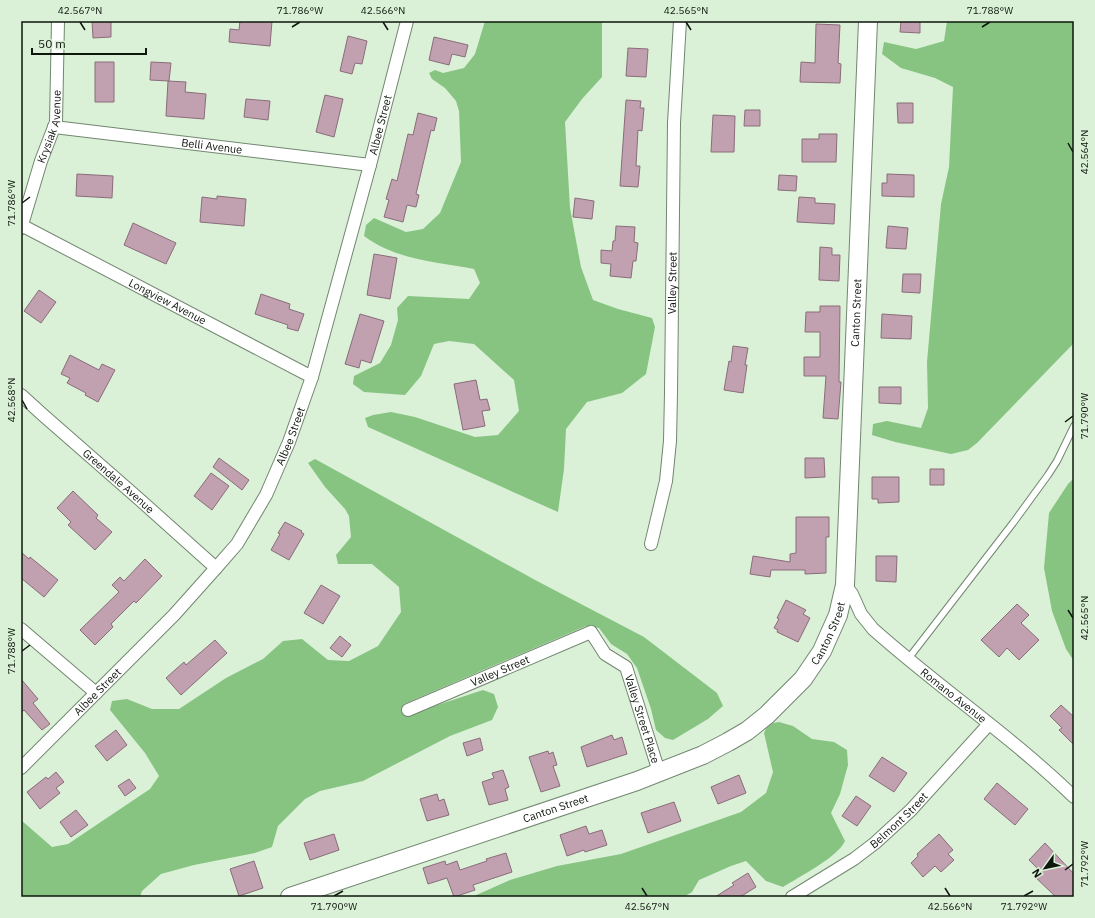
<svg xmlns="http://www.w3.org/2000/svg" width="1095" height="918" font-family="'IBM Plex Sans',sans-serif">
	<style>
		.forest { fill: #87c482 }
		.building { fill: #c1a1b0; stroke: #8a6c7a }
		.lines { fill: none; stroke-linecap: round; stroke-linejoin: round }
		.lane-casing { stroke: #728770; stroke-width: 8 }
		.street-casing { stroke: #728770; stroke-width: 14 }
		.secondary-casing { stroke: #728770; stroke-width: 20 }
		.lane { stroke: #fff; stroke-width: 6 }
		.street { stroke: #fff; stroke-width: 12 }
		.secondary { stroke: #fff; stroke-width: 18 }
		.ticks { fill: none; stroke: #0e160d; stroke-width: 1.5 }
		.labels { text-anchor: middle; stroke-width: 3; stroke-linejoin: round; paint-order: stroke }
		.street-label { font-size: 11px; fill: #0e160d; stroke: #daf1d7 }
		.neatline { fill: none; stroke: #0e160d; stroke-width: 1.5 }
		.ticks-label { font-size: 10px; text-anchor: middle; fill: #0e160d }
	</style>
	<rect width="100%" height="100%" fill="#daf1d7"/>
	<path class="forest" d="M 485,21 L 602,21 L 602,77 L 582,99 L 565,122 L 570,208 L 581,267 L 593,300 L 618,309 L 652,318 L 655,327 L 646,374 L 622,393 L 587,402 L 566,429 L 564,469 L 558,512 L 368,427 L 365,418 L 373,415 L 391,412 L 415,417 L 475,437 L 498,435 L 519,411 L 514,380 L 474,344 L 449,341 L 434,344 L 421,376 L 405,395 L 364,392 L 353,384 L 354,376 L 380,363 L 391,345 L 398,320 L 397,308 L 408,296 L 469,299 L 480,283 L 474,269 C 437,262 396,260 364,236 L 366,225 L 374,218 L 406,232 L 423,229 L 440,213 L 461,162 L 459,111 L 456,101 L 445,88 L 432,79 L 429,73 L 435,70 L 443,73 L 464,68 L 475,54 Z
		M 947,21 L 1074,21 L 1074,343 L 977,443 L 968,450 L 951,454 L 895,442 L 872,435 L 873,424 L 887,421 L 921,428 L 928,408 L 927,362 L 941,204 L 949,167 L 953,87 L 935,78 L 901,68 L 882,54 L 884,42 L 916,49 L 944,41 Z
		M 315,459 L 537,581 L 644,637 L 717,693 L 723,706 L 708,719 L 673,740 L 665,738 L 656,730 L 651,709 L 637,668 L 627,654 L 611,644 L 599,628 L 586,626 L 404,704 L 401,710 L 407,715 L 483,690 L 494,694 L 498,707 L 492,720 L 450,736 L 363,781 L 320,791 L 305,799 L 278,826 L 272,847 L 255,853 L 194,865 L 161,874 L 142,891 L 140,897 L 21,897 L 21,820 L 52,847 L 68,844 L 150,789 L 159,776 L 145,753 L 110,710 L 112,701 L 127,699 L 152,709 L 179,709 L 226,678 L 263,659 L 283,641 L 302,639 L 328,660 L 349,661 L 378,646 L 401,612 L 399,587 L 372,564 L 338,564 L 336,555 L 351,537 L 349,516 L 345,509 L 325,487 L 308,463 Z
		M 1074,478 L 1074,661 L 1066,649 L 1052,611 L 1044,568 L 1049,513 L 1068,484 Z
		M 779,722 L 793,726 L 812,739 L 834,742 L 847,750 L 848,765 L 840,794 L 831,813 L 845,841 C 838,857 799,877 783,887 L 766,881 L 746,861 L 731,866 L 699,880 L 692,892 L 684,897 L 472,897 L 510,880 L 557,866 L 621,854 L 741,812 L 766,793 L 773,772 L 764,733 L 768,724 Z"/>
	<path class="building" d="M 92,21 L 111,21 L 111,37 L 93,38 Z
		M 240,21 L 272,21 L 270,46 L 229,42 L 230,29 L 239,30 Z
		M 901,21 L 920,21 L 920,33 L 900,32 Z
		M 816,24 L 840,25 L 838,63 L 841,64 L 840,83 L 800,82 L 801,62 L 815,63 Z
		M 348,36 L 367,41 L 362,64 L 355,63 L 352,74 L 340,71 Z
		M 434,37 L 468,45 L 465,57 L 452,54 L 449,65 L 429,60 Z
		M 628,48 L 648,49 L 646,77 L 626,76 Z
		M 95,62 L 114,62 L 114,102 L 95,102 Z
		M 151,62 L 171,63 L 169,81 L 150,80 Z
		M 168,81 L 186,82 L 185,92 L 206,94 L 204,119 L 166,116 Z
		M 325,95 L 343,99 L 334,137 L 316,132 Z
		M 246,99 L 270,101 L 268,120 L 244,117 Z
		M 626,100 L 641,101 L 640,108 L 644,108 L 642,131 L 638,130 L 636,166 L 640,166 L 638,187 L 620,186 Z
		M 897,103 L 913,103 L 913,123 L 898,123 Z
		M 745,110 L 760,110 L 760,126 L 744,126 Z
		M 418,113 L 437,118 L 434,131 L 431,130 L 416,194 L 419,195 L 416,207 L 407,205 L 403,222 L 384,217 L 389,200 L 386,199 L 392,179 L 397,181 L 408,134 L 413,135 Z
		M 713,115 L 735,116 L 734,152 L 711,152 Z
		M 819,134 L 837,134 L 836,162 L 802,162 L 802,139 L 819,139 Z
		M 77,174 L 113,176 L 112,198 L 76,196 Z
		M 887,174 L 914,175 L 914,197 L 882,196 L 882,183 L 887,183 Z
		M 779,175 L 797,176 L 796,191 L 778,190 Z
		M 217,196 L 246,199 L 244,226 L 200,222 L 202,197 L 217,199 Z
		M 799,197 L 815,198 L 815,203 L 835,204 L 834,224 L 797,222 Z
		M 575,198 L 594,201 L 592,219 L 573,217 Z
		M 133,223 L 176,243 L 166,264 L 124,245 Z
		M 616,226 L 635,227 L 634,242 L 638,243 L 636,261 L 633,261 L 631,278 L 610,276 L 611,264 L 601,263 L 601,250 L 612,251 L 613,241 L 615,241 Z
		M 888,226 L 908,228 L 906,249 L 886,248 Z
		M 820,247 L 832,248 L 832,255 L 840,255 L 839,281 L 819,280 Z
		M 374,254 L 397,258 L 390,299 L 367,295 Z
		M 903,274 L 921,274 L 920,293 L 902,292 Z
		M 39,290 L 56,302 L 41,323 L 24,311 Z
		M 261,294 L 290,304 L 289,309 L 304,314 L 298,331 L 287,328 L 288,325 L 255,314 Z
		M 820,306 L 840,306 L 839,382 L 841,382 L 838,419 L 823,418 L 826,376 L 804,376 L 804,357 L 820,357 L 820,332 L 805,332 L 806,312 L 820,312 Z
		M 360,314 L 384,321 L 371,363 L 361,360 L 359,368 L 345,364 Z
		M 882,314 L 912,316 L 911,339 L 881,338 Z
		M 733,346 L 748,348 L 745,365 L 747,365 L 743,393 L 724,390 L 729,361 L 731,362 Z
		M 70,355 L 99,370 L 102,364 L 115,370 L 98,402 L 85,395 L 86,393 L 67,383 L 70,378 L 61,374 Z
		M 476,380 L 480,400 L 487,399 L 490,410 L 482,411 L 485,426 L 463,430 L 454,384 Z
		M 879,387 L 901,387 L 901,404 L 879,403 Z
		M 219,458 L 249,480 L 242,490 L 213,467 Z
		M 805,458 L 824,458 L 825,477 L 805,478 Z
		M 930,469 L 944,469 L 944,485 L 930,485 Z
		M 211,473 L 229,486 L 212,510 L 194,496 Z
		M 872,477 L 899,477 L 899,502 L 878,503 L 878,499 L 872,499 Z
		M 73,491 L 98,515 L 96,518 L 112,532 L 95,550 L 68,525 L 71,522 L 57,508 Z
		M 796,517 L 829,517 L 829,537 L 826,537 L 826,573 L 805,574 L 805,570 L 771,570 L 770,577 L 750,574 L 753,556 L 790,562 L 790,554 L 796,553 Z
		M 285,522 L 302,531 L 301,532 L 304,534 L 289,560 L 271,550 L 280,534 L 278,533 Z
		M 21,552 L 29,559 L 30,557 L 58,580 L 44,597 L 21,578 Z
		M 876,556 L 897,556 L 896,582 L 876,581 Z
		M 145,559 L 162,576 L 136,603 L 134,601 L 111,624 L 113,627 L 95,645 L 80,630 L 119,592 L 112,585 L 120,577 L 124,581 Z
		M 321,585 L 340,596 L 323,624 L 304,613 Z
		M 786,600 L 806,610 L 803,614 L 810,618 L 798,642 L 777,632 L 778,630 L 774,628 L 779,619 L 777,618 Z
		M 1017,604 L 1029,615 L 1021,623 L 1039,640 L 1019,660 L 1007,648 L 999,657 L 981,640 Z
		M 340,636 L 351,645 L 342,657 L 330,648 Z
		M 215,640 L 227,653 L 181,695 L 166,678 L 184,662 L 186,665 Z
		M 21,679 L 38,699 L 33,703 L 50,724 L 42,730 L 24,710 L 21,713 Z
		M 1061,705 L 1074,717 L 1074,745 L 1059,730 L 1062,728 L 1050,716 Z
		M 116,730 L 127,745 L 107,761 L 95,746 Z
		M 612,735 L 614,740 L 622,737 L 627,754 L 587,767 L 581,747 Z
		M 480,738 L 483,750 L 467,756 L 463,743 Z
		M 548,751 L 549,754 L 553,752 L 557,765 L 553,766 L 560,786 L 541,792 L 529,757 Z
		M 882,757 L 907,773 L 894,792 L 869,776 Z
		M 503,770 L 509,787 L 505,789 L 508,800 L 489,805 L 482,782 L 494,778 L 492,773 Z
		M 56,772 L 64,782 L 56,788 L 60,793 L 40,809 L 27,792 L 46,777 L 48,779 Z
		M 739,775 L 746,793 L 718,804 L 711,787 Z
		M 129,779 L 136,788 L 125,796 L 118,786 Z
		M 997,783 L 1028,809 L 1015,825 L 984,799 Z
		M 437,794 L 439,801 L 444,799 L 449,815 L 427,821 L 420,799 Z
		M 856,796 L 871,806 L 857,826 L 842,816 Z
		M 674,802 L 681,821 L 648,833 L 641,813 Z
		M 76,810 L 88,825 L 71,837 L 60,822 Z
		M 586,826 L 589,834 L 602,830 L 607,845 L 585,852 L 584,850 L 567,856 L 560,835 Z
		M 334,834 L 339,850 L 310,860 L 304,843 Z
		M 939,834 L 953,850 L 948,854 L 954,860 L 941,872 L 935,866 L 923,877 L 911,863 L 918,856 L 917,854 Z
		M 1045,843 L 1074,874 L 1074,897 L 1056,897 L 1033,875 L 1038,869 L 1029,860 Z
		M 506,853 L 512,872 L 473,885 L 475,890 L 454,897 L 447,878 L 428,884 L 423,868 L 445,861 L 446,865 L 457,861 L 460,870 L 487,861 L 486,859 Z
		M 254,861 L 263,888 L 239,896 L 230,869 Z
		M 748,873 L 756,887 L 740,897 L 715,897 L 734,885 L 732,883 Z"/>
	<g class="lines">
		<defs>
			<path id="lane" d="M 908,659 L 1013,523 L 1048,475 L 1057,461 L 1074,426"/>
			<g id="street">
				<path id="s1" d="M 54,127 L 370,165"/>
				<path id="s2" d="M 23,226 L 312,377"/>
				<path id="s3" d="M 21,228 L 41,161 L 56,122 L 58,21"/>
				<path id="s4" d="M 21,395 L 43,415 L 139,499 L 216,568"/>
				<path id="s5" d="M 651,544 L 666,481 L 670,441 L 671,393 L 674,123 L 680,21"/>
				<path id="s6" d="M 845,585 L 852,594 L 861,614 L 873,629 C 938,687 1011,736 1074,797"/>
				<path d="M 21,629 L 96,693"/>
				<path id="s7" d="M 408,710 L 591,632 L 605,654 L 626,667 L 659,772"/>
				<path id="s8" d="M 21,768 L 174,615 L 216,568 L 237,544 L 266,495 L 289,442 L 312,377 L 370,165 L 407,21"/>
				<path id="s9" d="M 792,897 L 854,859 L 875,843 L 911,810 L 989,724"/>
			</g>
			<g id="secondary">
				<path id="s10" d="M 290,897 L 637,781 L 703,755 L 728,742 L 747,731 L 767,715 L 803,679 L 822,651 L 838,615 L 845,585 L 868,21"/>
			</g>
		</defs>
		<use href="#lane" class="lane-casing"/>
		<use href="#street" class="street-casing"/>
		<use href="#secondary" class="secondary-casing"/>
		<use href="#lane" class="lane"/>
		<use href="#street" class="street"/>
		<use href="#secondary" class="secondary"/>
	</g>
	<path class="ticks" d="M 80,22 L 85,30M 383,22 L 388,30M 686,22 L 691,30M 292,27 L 300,22M 982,27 L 990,22M 1068,143 L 1073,152M 22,203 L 30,197M 22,400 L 27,409M 1065,422 L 1073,416M 1068,610 L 1073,618M 22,651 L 30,645M 1065,870 L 1073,864M 642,888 L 647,896M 945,888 L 950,896M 334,896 L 343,891M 1024,896 L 1033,891"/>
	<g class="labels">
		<g class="street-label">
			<text dy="4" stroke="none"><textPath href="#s8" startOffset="756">Albee Street</textPath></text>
			<text dy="4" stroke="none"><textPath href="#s3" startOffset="106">Krysiak Avenue</textPath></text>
			<text dy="4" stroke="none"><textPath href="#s1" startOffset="159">Belli Avenue</textPath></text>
			<text dy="4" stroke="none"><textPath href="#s5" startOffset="263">Valley Street</textPath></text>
			<text dy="4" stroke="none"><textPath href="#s2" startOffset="163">Longview Avenue</textPath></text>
			<text dy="4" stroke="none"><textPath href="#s10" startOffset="940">Canton Street</textPath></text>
			<text dy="4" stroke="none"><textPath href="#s8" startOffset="432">Albee Street</textPath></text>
			<text dy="4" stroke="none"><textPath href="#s4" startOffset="130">Greendale Avenue</textPath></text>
			<text dy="4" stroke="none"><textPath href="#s10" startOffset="616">Canton Street</textPath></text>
			<text dy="4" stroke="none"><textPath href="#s7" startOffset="100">Valley Street</textPath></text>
			<text dy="4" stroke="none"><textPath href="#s8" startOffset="108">Albee Street</textPath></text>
			<text dy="4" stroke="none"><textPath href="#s6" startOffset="157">Romano Avenue</textPath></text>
			<text dy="4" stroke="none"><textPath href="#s7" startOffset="304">Valley Street Place</textPath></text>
			<text dy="4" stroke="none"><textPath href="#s10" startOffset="280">Canton Street</textPath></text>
			<text dy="4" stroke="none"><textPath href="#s9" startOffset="132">Belmont Street</textPath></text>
		</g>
	</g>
	<rect width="1095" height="918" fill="none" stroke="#daf1d7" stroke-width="44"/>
	<g transform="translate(1045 868) rotate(237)" stroke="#daf1d7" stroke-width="3" paint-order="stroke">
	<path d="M0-3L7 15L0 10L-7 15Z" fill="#0e160d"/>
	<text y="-6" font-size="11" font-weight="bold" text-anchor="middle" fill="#0e160d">N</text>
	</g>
	<path d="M32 48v6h114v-6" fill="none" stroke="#0e160d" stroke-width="2"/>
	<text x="38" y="48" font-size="12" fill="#0e160d" stroke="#daf1d7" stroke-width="3" paint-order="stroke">50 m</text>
	<rect x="22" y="22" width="1051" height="874" class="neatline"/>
	<g class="ticks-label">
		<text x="80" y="14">42.567°N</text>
		<text x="300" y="14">71.786°W</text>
		<text x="383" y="14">42.566°N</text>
		<text x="686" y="14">42.565°N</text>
		<text x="990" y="14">71.788°W</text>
		<text transform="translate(1084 152) rotate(-90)" y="4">42.564°N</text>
		<text transform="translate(11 203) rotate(-90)" y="4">71.786°W</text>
		<text transform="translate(11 400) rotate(-90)" y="4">42.568°N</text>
		<text transform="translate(1084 416) rotate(-90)" y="4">71.790°W</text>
		<text transform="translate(1084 618) rotate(-90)" y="4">42.565°N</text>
		<text transform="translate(11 651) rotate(-90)" y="4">71.788°W</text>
		<text transform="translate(1084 864) rotate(-90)" y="4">71.792°W</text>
		<text x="334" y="910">71.790°W</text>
		<text x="647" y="910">42.567°N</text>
		<text x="950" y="910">42.566°N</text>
		<text x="1024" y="910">71.792°W</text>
	</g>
</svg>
